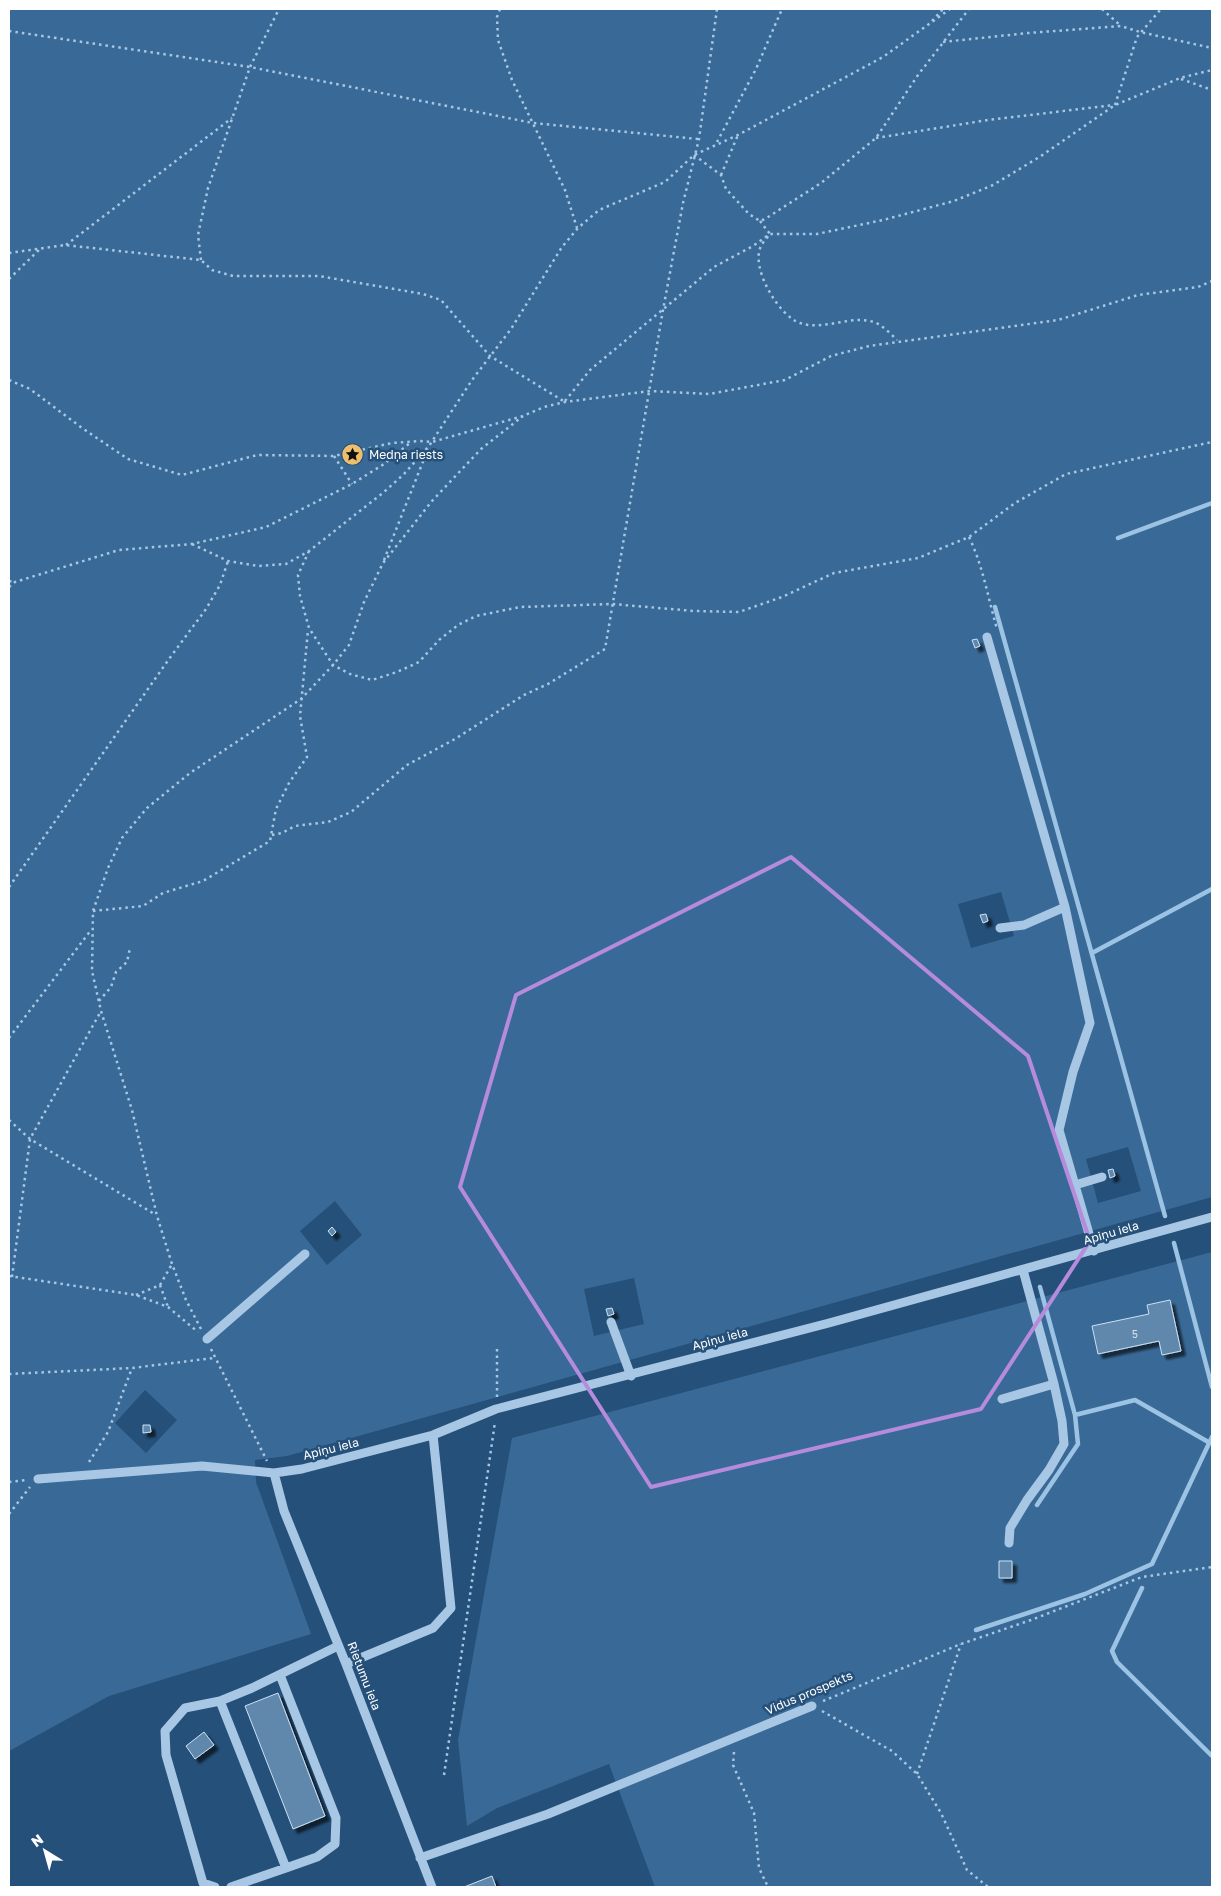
<svg xmlns="http://www.w3.org/2000/svg" width="1221" height="1896" font-family="'Golos Text',sans-serif">
	<style>
		.green { fill: #396a97; fill-rule: evenodd }
		.lines { fill: none; stroke-linecap: round; stroke-linejoin: round }
		.stream { stroke: #9cc3e4; stroke-width: 4.5 }
		.building { fill: #6188ad; stroke: #cae0f3; filter: url(#shadow) }
		.path { stroke: #a8c7e4; stroke-width: 2.5; stroke-dasharray: 2.5 4; stroke-linecap: butt }
		.minor { stroke: #a8c7e4; stroke-width: 9 }
		.marked { fill: none; stroke: #b68bdc; stroke-width: 4; stroke-linejoin: round }
		.labels { text-anchor: middle; stroke-width: 5; stroke-linejoin: round; paint-order: stroke }
		.number-label { font-size: 10px; fill: #d8e1ea }
		.poi-label { font-size: 12px; fill: #fff; stroke: #255079; text-anchor: start }
		.street-label { font-size: 12px; fill: #fff; stroke: #255079 }
	</style>
	<defs>
		<filter id="shadow"><feDropShadow dx="4.5" dy="4.5" stdDeviation="1" flood-color="#0009"/></filter>
	</defs>
	<rect width="100%" height="100%" fill="#255079"/>
	<path class="green" d="M 9,9 L 1212,9 L 1212,1197 L 287,1456 L 255,1460 L 256,1482 L 311,1634 L 109,1696 L 9,1751 ZM 1001,892 L 1014,936 L 971,948 L 958,904 ZM 1128,1147 L 1141,1191 L 1098,1203 L 1086,1159 ZM 335,1201 L 362,1235 L 327,1265 L 300,1231 ZM 634,1278 L 644,1324 L 594,1336 L 584,1289 ZM 145,1390 L 177,1420 L 146,1453 L 115,1423 Z
		M 1212,1252 L 1212,1887 L 655,1887 L 609,1764 L 497,1808 L 467,1826 L 458,1740 L 512,1438 Z"/>
	<g class="lines">
		<path class="stream" d="M 1118,538 L 1212,503
			M 995,607 L 1165,1216
			M 1092,953 L 1212,889
			M 1174,1243 L 1212,1387
			M 1075,1415 L 1135,1400 L 1210,1443
			M 1037,1505 L 1078,1444 L 1075,1415 L 1040,1287
			M 1142,1588 L 1112,1651 L 1117,1662 L 1212,1756
			M 976,1630 L 1085,1594 L 1152,1564 L 1212,1437"/>
	</g>
	<path class="building" d="M 977,639 L 980,646 L 975,648 L 972,640 Z
		M 986,914 L 988,921 L 983,923 L 980,915 Z
		M 1113,1169 L 1115,1176 L 1110,1178 L 1108,1170 Z
		M 332,1227 L 336,1232 L 332,1236 L 328,1231 Z
		M 1170,1300 L 1181,1351 L 1162,1355 L 1159,1341 L 1098,1354 L 1092,1326 L 1149,1314 L 1147,1305 Z
		M 612,1308 L 614,1314 L 608,1316 L 606,1309 Z
		M 143,1425 L 150,1425 L 151,1432 L 143,1433 Z
		M 999,1561 L 1012,1561 L 1012,1578 L 999,1578 Z
		M 278,1693 L 325,1816 L 293,1829 L 245,1706 Z
		M 204,1732 L 214,1745 L 195,1759 L 186,1746 Z
		M 492,1876 L 496,1887 L 464,1887 Z"/>
	<g class="lines">
		<path class="path" d="M 500,9 L 497,17 L 498,40 L 512,80 L 565,190 L 577,228
			M 1102,9 L 1121,26
			M 932,21 L 943,9
			M 9,31 L 250,67 L 533,123 L 698,139
			M 943,42 L 1028,33 L 1121,26 L 1140,32 L 1212,48
			M 1181,79 L 1212,90
			M 1115,105 L 1137,37 L 1161,9
			M 876,138 L 988,120 L 1114,105
			M 717,142 L 756,69 L 782,9
			M 694,155 L 721,175 L 726,189 L 749,214 L 760,221 L 765,219 L 821,183 L 876,138 L 918,75 L 969,9
			M 721,175 L 738,135
			M 760,221 L 770,234 C 767,238 763,242 761,246 C 750,268 779,316 800,323 C 825,332 857,311 880,325 C 886,329 892,335 897,340
			M 66,245 L 232,118
			M 9,253 L 65,245 L 201,260 L 212,270 L 233,276 L 319,276 L 423,294 L 441,300 L 490,356 L 565,402
			M 201,260 L 198,235 L 208,188 L 250,67 L 279,9
			M 9,279 L 40,249
			M 9,380 L 30,389 L 82,428 L 128,459 L 182,475 L 257,455 L 334,456 L 392,443 L 420,441 L 432,442 L 523,416 L 544,407 L 565,402 L 650,391 L 709,394 L 785,380 L 831,356 L 869,346 L 1058,320 L 1138,295 L 1198,287 L 1212,281
			M 565,401 L 590,370 L 714,267 L 753,246 L 770,234 L 817,234 L 883,220 L 954,201 L 993,185 L 1041,156 L 1115,105 L 1180,78 L 1212,70
			M 334,456 L 352,484
			M 969,537 C 983,566 988,598 997,629
			M 192,544 L 228,561 L 258,566 L 286,564 L 309,551 L 384,492 L 404,474 L 429,446 L 472,380 L 511,329 L 562,247 L 578,228 L 599,210 L 665,182 L 694,155 L 738,135 L 883,57 L 950,9
			M 309,551 L 298,575 L 300,596 L 309,628 L 333,665 L 350,674 L 372,680 L 397,672 L 419,662 L 439,640 L 458,625 L 476,616 L 520,607 L 612,604 L 694,611 L 739,612 L 782,597 L 834,573 L 918,558 L 969,537 L 1015,503 L 1066,474 L 1212,442
			M 384,560 L 428,449
			M 9,581 L 15,582
			M 9,587 L 15,582 L 119,550 L 192,544 L 266,527 L 352,484 L 384,464 L 410,443
			M 272,835 L 282,833 L 295,826 L 328,822 L 351,812 L 407,765 L 455,739 L 524,695 L 548,684 L 605,649 L 663,310 L 683,203 L 699,139 L 717,9
			M 9,887 L 169,659 L 206,609 L 220,585 L 228,561
			M 93,911 L 143,906 L 163,893 L 203,881 L 270,841 L 276,809 L 289,783 L 307,757 L 300,716 L 308,630
			M 99,1001 L 111,987 L 116,972 L 127,962 L 130,948
			M 9,1038 L 91,930
			M 9,1120 L 30,1139 L 156,1215
			M 9,1276 L 136,1295 L 168,1307 L 198,1332
			M 12,1277 L 30,1139 L 101,1011
			M 160,1285 L 168,1307
			M 136,1295 L 160,1285 L 172,1264
			M 201,1329 L 186,1300 L 172,1264 L 157,1216 L 132,1110 L 101,1011 L 92,971 L 93,911 L 108,868 L 122,838 L 147,808 L 190,773 L 301,699 L 333,665 L 349,645 L 364,602 L 383,563 L 432,501 L 481,449 L 523,416
			M 211,1349 L 267,1461
			M 9,1374 L 132,1368 L 214,1358
			M 497,1397 L 497,1349
			M 89,1462 L 108,1432 L 132,1368
			M 9,1482 L 27,1480
			M 9,1514 L 30,1487
			M 823,1701 L 961,1644 L 1031,1620 L 1142,1577 L 1212,1567
			M 822,1711 L 892,1751 L 917,1774 L 941,1813 L 967,1870 L 988,1887
			M 734,1752 L 733,1765 L 754,1813 L 759,1868 L 768,1887
			M 917,1774 L 961,1644
			M 444,1775 L 495,1422"/>
		<path class="minor" d="M 987,637 L 1065,907 L 1090,1023 L 1073,1072 L 1059,1130 L 1094,1251
			M 1000,928 L 1024,925 L 1065,907
			M 1075,1185 L 1102,1177
			M 611,1322 L 631,1376
			M 207,1339 L 305,1254
			M 1002,1399 L 1054,1384
			M 274,1473 L 284,1511 L 346,1664 L 432,1887
			M 38,1479 L 202,1466 L 274,1473 L 302,1469 L 433,1435 L 496,1409 L 829,1323 L 1212,1217
			M 1009,1543 L 1010,1528 L 1027,1500 L 1049,1470 L 1064,1444 L 1062,1421 L 1054,1384 L 1023,1270
			M 346,1664 L 433,1628 L 451,1608 L 433,1435
			M 280,1675 L 336,1818 L 335,1844 L 317,1857 L 286,1868 L 220,1701 L 252,1688 L 338,1646
			M 420,1858 L 548,1814 L 812,1706
			M 215,1887 L 203,1883 L 166,1755 L 165,1731 L 185,1708 L 220,1701
			M 231,1887 L 286,1868"/>
	</g>
	<path class="marked" d="M 791,857 L 1028,1056 L 1090,1241 L 981,1409 L 651,1487 L 460,1187 L 516,995 Z"/>
	<defs>
		<symbol id="sight-disc" viewBox="-11 -11 22 22"><circle r="9.5" fill="#edbf6d" stroke="#255079"/><path d="M0-6L1.8-2.2L6-1.7L2.9 1.2L3.7 5.4L0 3.3L-3.7 5.4L-2.9 1.2L-6-1.7L-1.8-2.2Z" fill="#111"/></symbol>
	</defs>
	<g fill-rule="evenodd">
		<use href="#sight-disc" x="340" y="442" width="25" height="25"/>
	</g>
	<g class="labels">
		<g class="number-label">
			<text x="1135" y="1338">5</text>
		</g>
		<g class="poi-label">
			<text x="369" y="459">Medņa riests</text>
		</g>
		<g class="street-label">
			<text transform="translate(1111 1233) rotate(-16)" y="4">Apiņu iela</text>
			<text transform="translate(720 1339) rotate(-15)" y="4">Apiņu iela</text>
			<text transform="translate(331 1449) rotate(-14)" y="4">Apiņu iela</text>
			<text transform="translate(364 1676) rotate(69)" y="4">Rietumu iela</text>
			<text transform="translate(809 1693) rotate(-23)" y="4">Vidus prospekts</text>
		</g>
	</g>
	<rect width="1221" height="1896" fill="none" stroke="#ffffff" stroke-width="20"/>
	<g transform="translate(45 1851) rotate(323)" stroke="#255079" stroke-width="4" paint-order="stroke">
	<path d="M0-4L9 19L0 12L-9 19Z" fill="#ffffff"/>
	<text y="-8" font-size="14" font-weight="bold" text-anchor="middle" fill="#ffffff">N</text>
	</g>
</svg>
